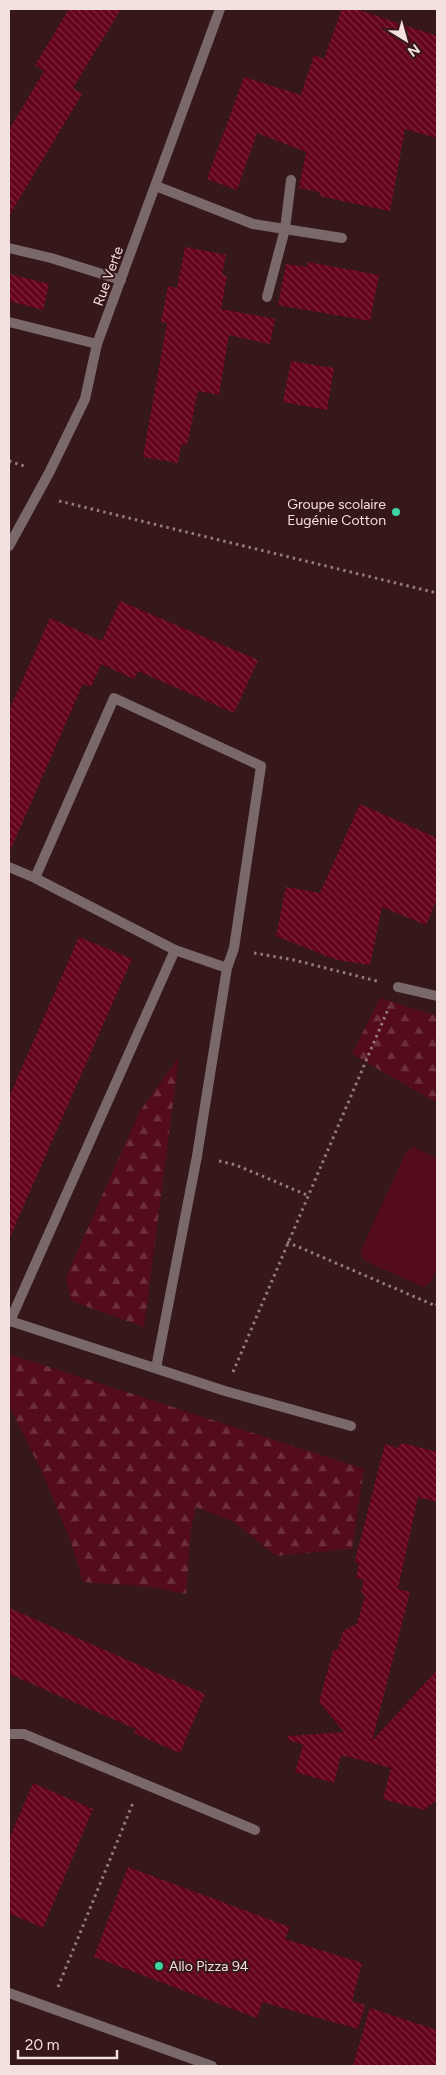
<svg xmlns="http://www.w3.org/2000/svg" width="446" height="2075" font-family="Figtree,sans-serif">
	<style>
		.green { fill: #540c1a }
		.forest { fill: url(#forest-firs) }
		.building { fill: url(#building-back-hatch) }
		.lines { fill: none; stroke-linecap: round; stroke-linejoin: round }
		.path { stroke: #937a7b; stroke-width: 3; stroke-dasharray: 2.5 4; stroke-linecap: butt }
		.service { stroke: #7a696a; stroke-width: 10 }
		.minor { stroke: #7a696a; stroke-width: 10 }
		.tertiary { stroke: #7a696a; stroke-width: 10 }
		.poi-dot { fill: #3fd4a2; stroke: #36181a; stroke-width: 2 }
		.labels { text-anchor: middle; stroke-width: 4; stroke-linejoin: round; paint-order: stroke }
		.street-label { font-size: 14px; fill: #f5e0e0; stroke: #36181a }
		.poi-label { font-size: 14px; fill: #f5e0e0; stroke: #36181a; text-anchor: end }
	</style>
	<defs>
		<pattern id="forest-firs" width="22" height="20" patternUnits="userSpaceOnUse" patternTransform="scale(1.25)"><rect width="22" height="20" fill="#540c1a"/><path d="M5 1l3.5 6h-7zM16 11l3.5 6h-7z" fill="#6d2f3b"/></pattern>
		<pattern id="building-back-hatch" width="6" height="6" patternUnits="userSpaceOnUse" patternTransform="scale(1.25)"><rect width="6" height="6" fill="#65031c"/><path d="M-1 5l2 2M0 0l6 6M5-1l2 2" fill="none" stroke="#7c273d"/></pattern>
	</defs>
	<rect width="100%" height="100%" fill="#36181a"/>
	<path class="green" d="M 413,1147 L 437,1158 L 437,1267 L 431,1282 L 424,1287 L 365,1261 L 361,1256 L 362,1248 L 406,1152 Z"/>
	<path class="forest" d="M 380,998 L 437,1016 L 437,1103 L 352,1054 Z
		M 179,1057 L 144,1327 L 71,1301 L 66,1277 L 140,1111 Z
		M 9,1354 L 364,1469 L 352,1549 L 276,1556 L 234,1522 L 196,1507 L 191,1529 L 186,1594 L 153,1587 L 83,1582 L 71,1542 L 42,1472 L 9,1405 Z"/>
	<path class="building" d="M 69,9 L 121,9 L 73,88 L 82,94 L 9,216 L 9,130 L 44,71 L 35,65 Z
		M 342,9 L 356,9 L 437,36 L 437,138 L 405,129 L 390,211 L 319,196 L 320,192 L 299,188 L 306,152 L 257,133 L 237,190 L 207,179 L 244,77 L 301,95 L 314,55 L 324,59 Z
		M 185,247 L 226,255 L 222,274 L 227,276 L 221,309 L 275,319 L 270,344 L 229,335 L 219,395 L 198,391 L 187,445 L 181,444 L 178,463 L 143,457 L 167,323 L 161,322 L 168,286 L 177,288 Z
		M 308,262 L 379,275 L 370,321 L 278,305 L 286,264 L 307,267 Z
		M 9,274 L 49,284 L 43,310 L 9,301 Z
		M 291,361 L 334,368 L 327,410 L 283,402 Z
		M 120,601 L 258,660 L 234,713 L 138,671 L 134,679 L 101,664 L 91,687 L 83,684 L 9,853 L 9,711 L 50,618 L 102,641 Z
		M 360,804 L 437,838 L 437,899 L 426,925 L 382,907 L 370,965 L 337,960 L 276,936 L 286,887 L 320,893 Z
		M 79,937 L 132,959 L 9,1239 L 9,1097 Z
		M 402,1443 L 437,1452 L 437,1502 L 418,1497 L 398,1589 L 410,1592 L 372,1741 L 437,1670 L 437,1800 L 424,1810 L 383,1799 L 391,1768 L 341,1755 L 334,1783 L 295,1772 L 303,1745 L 308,1746 L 288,1740 L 288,1736 L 344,1732 L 319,1702 L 333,1651 L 338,1649 L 343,1631 L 357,1624 L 365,1596 L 361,1592 L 364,1580 L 356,1578 L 359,1565 L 355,1561 L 385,1444 L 397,1448 Z
		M 9,1608 L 205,1694 L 180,1753 L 134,1733 L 136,1729 L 9,1674 Z
		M 33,1783 L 93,1809 L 43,1928 L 9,1913 L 9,1839 Z
		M 128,1867 L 290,1927 L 285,1939 L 362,1963 L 352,2001 L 365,2005 L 358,2029 L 262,2002 L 257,2018 L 94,1957 Z
		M 370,2008 L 437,2030 L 437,2066 L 353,2066 Z"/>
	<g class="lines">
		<path class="path" d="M 9,461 L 27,467
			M 59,501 L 437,593
			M 254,953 L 294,960 L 377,981
			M 219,1161 L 236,1165 L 307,1195
			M 287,1242 L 436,1306 L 437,1304
			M 233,1372 L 389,1007
			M 58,1987 L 133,1803"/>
		<path class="service" d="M 9,248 L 51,258 L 121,280
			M 9,322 L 97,344
			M 9,867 L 35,878 L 175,950 L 227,968
			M 35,878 L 114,698 L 261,766 L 234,948 L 227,968 L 197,1156 L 156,1368
			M 9,1734 L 24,1734 L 255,1830"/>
		<path class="minor" d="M 156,186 L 253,224 L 342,238
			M 267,297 L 285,229 L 291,180
			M 9,546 L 49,473 L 85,399 L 97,344 L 220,9
			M 175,950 L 10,1321 L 225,1391 L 351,1426
			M 398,987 L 437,996"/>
		<path class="tertiary" d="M 9,1993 L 212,2066"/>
	</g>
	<g class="poi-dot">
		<circle cx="396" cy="512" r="5"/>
		<circle cx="159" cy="1966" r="5"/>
	</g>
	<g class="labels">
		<g class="street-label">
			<text transform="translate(108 276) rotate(-70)" y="5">Rue Verte</text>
		</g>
		<g class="poi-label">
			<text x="386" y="509">Groupe scolaire<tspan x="386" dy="16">Eugénie Cotton</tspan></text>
			<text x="169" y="1971" text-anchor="start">Allo Pizza 94</text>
		</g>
	</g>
	<rect width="446" height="2075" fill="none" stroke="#f5e0e0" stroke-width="20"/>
	<g transform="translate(406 40) rotate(143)" stroke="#36181a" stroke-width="4" paint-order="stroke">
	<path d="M0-4L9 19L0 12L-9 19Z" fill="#f5e0e0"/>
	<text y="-8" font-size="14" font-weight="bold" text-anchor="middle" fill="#f5e0e0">N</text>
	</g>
	<path d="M18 2050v8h99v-8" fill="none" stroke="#f5e0e0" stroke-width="2.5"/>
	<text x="25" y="2050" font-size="15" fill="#f5e0e0" stroke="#36181a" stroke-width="4" paint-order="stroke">20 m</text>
</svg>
